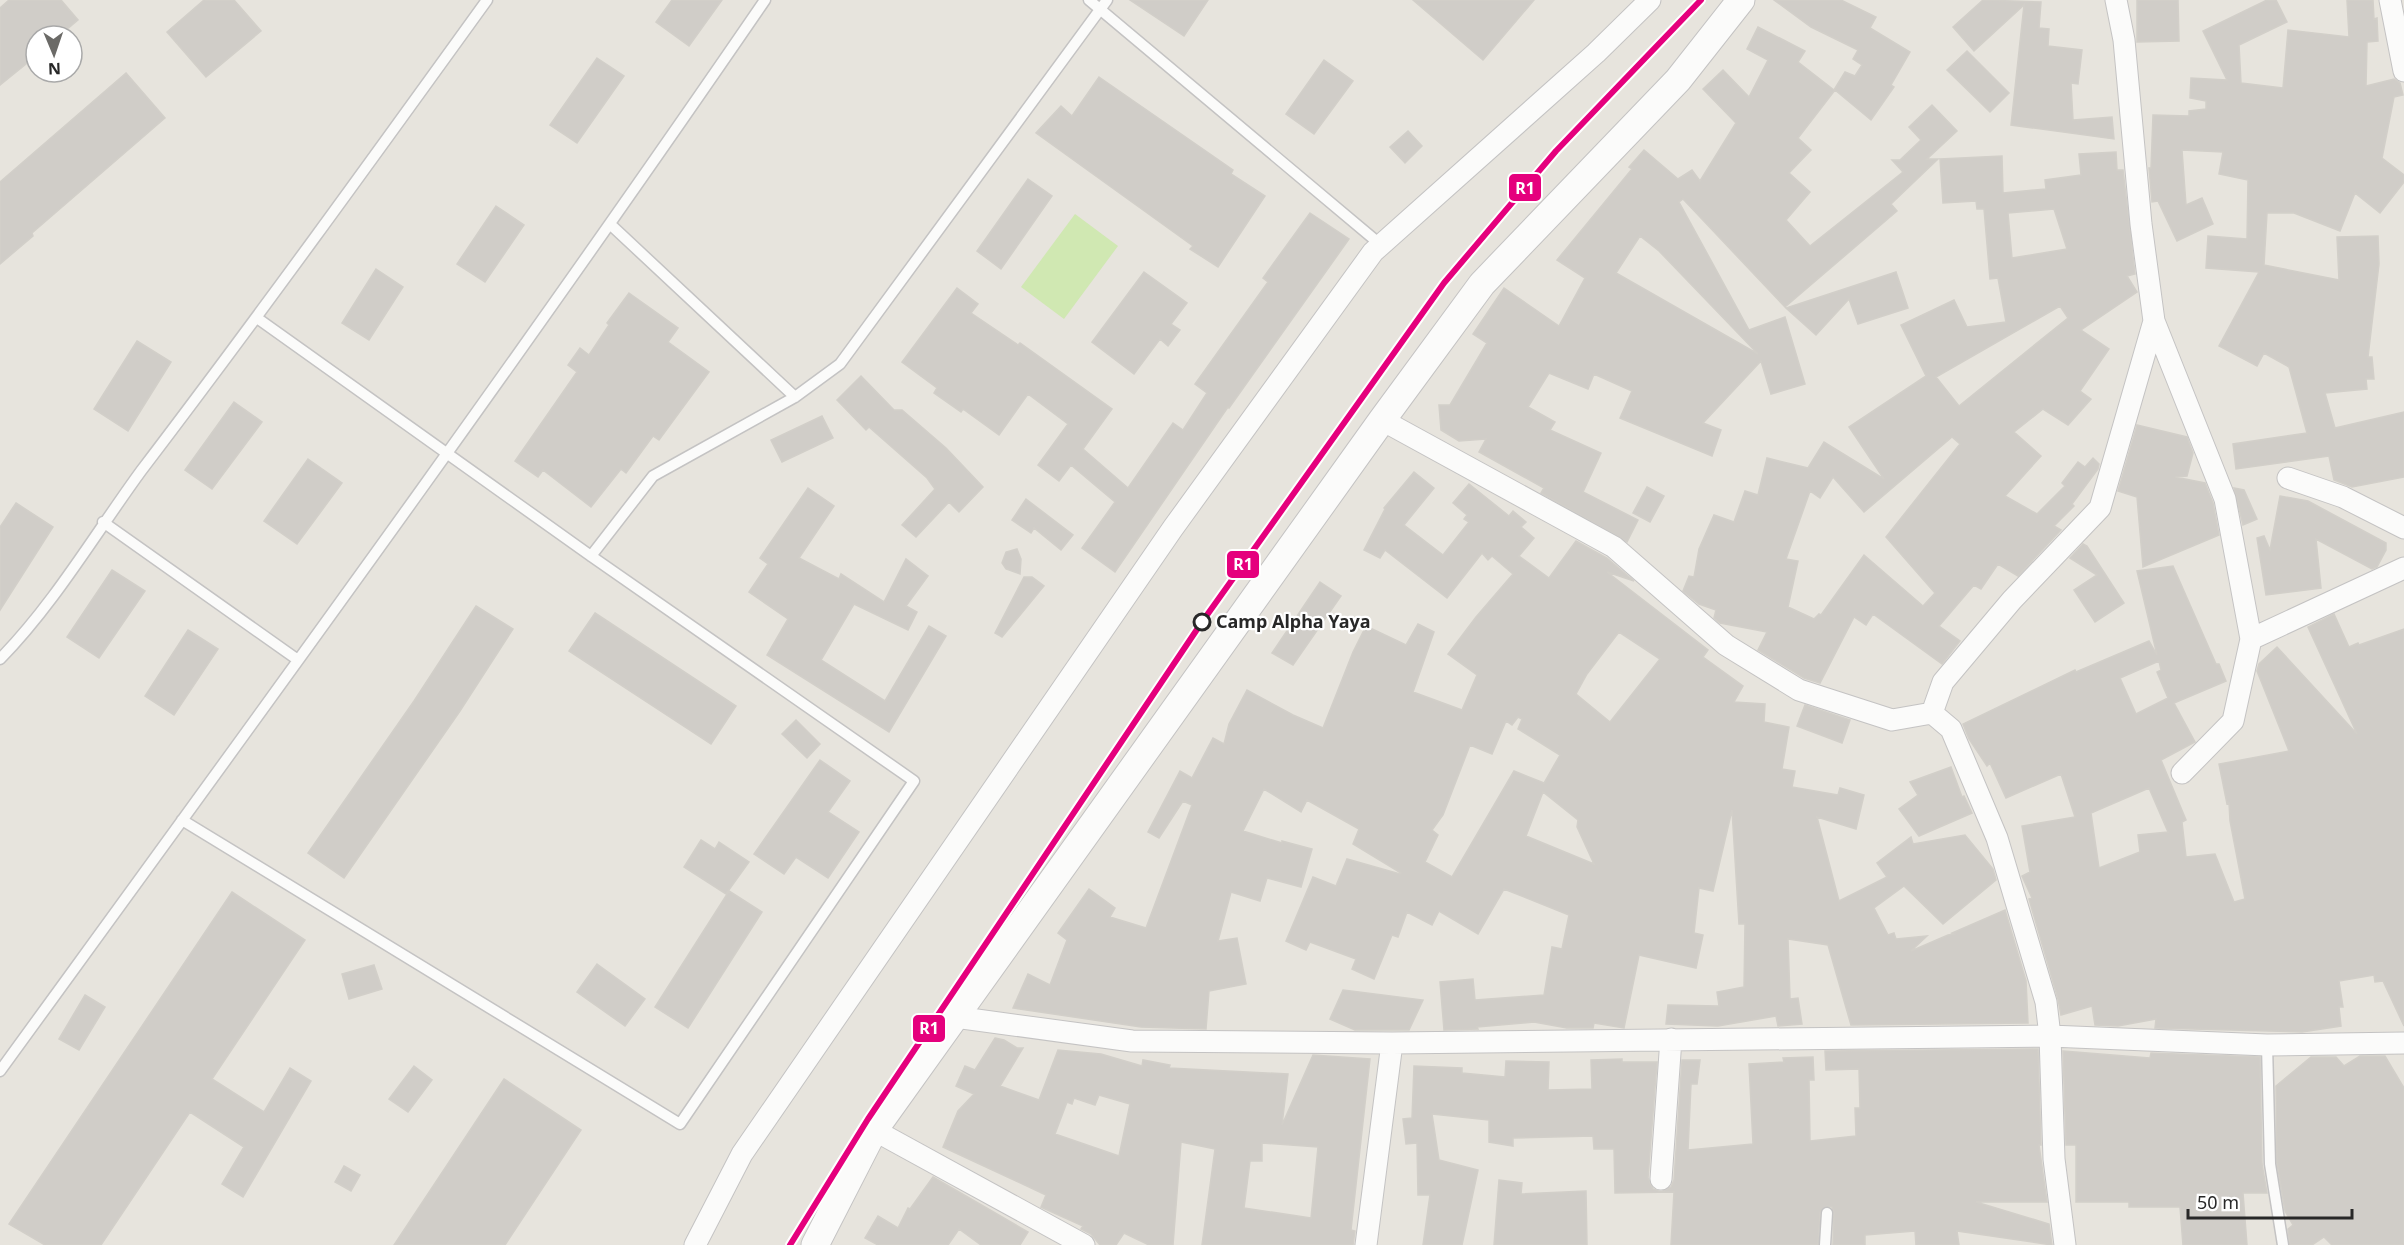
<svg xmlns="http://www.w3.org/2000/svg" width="2404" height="1245" font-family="'Noto Sans',sans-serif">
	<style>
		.pitch { fill: #d0e8b2 }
		.building { fill: #d0cdc8; stroke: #d2cfc9; stroke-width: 1.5; fill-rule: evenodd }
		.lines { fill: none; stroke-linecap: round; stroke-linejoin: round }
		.service-casing { stroke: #c4c3c3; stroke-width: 13 }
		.minor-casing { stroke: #c4c3c3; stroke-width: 23 }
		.tertiary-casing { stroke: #c4c3c3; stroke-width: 29 }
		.service { stroke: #fbfbfa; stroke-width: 10 }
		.minor { stroke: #fbfbfa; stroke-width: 21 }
		.tertiary { stroke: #fbfbfa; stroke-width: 27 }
		.rail-1-casing { stroke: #fff; stroke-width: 10 }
		.rail-1 { stroke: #e5007d; stroke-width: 6 }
		.stop-dot { fill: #fff; stroke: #282828; stroke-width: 3 }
		.labels { text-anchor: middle; stroke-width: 4.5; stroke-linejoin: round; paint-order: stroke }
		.stop-label { font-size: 18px; font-weight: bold; fill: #282828; stroke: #fff; text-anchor: start }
		.line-badge { stroke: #fff; stroke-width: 2 }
		.badge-label { font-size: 16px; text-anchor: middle; font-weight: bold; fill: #fff }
	</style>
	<rect width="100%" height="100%" fill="#e7e4dd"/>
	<path class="pitch" d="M 1075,214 L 1118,246 L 1064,319 L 1021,287 Z"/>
	<path class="building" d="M 9,0 L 61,0 L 78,20 L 59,36 L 36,36 L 36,56 L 0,85 L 0,8 Z
		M 204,0 L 234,0 L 261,31 L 206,77 L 167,32 Z
		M 672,0 L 722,0 L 689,46 L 656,22 Z
		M 1130,0 L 1208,0 L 1184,36 Z
		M 1413,0 L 1534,0 L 1483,60 Z
		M 1774,0 L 1841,0 L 1876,17 L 1870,28 L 1910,52 L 1891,85 L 1894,87 L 1871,120 L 1835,90 L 1798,138 L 1811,150 L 1789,173 L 1810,192 L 1786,220 L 1810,246 L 1903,172 L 1892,160 L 1900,160 L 1921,140 L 1909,127 L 1932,105 L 1957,131 L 1927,159 L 1938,159 L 1891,204 L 1897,211 L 1785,307 L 1683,199 L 1679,202 L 1749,330 L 1785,317 L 1805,384 L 1771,394 L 1761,361 L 1703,423 L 1721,430 L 1712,456 L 1620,418 L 1632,391 L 1594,374 L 1588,389 L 1549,373 L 1528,407 L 1555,422 L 1550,430 L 1601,453 L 1583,492 L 1638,520 L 1627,542 L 1541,493 L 1544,488 L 1479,452 L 1486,439 L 1459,441 L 1441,430 L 1439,405 L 1450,405 L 1487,343 L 1473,334 L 1504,288 L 1559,326 L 1585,278 L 1557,260 L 1632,169 L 1629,167 L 1644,150 L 1678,179 L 1692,170 L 1700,181 L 1736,123 L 1703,89 L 1723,70 L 1749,97 L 1768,60 L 1747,49 L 1758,27 L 1805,51 L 1798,62 L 1834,90 L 1845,72 L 1855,76 L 1862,65 L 1853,59 L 1858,50 L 1811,27 ZM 1640,236 L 1659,251 L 1758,354 L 1616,273 Z
		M 1983,0 L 2041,2 L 2039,28 L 2049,29 L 2048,46 L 2082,50 L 2078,84 L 2071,83 L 2073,120 L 2112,117 L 2114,139 L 2011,125 L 2024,5 L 1974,51 L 1953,27 Z
		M 2137,0 L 2178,0 L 2179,41 L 2137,42 Z
		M 2267,0 L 2276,0 L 2287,22 L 2239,45 L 2241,83 L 2283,88 L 2288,30 L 2349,37 L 2347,0 L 2373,0 L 2374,19 L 2377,18 L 2378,41 L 2367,42 L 2366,86 L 2394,79 L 2400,83 L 2403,95 L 2394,97 L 2382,158 L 2404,175 L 2404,182 L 2380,213 L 2355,193 L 2340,231 L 2294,213 L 2267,213 L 2264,265 L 2339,280 L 2337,237 L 2378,236 L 2379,264 L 2368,357 L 2372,357 L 2374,379 L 2366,379 L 2367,389 L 2325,393 L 2335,428 L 2404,412 L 2404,477 L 2352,487 L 2334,480 L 2329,456 L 2236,469 L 2233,444 L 2307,433 L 2289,367 L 2264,353 L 2257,366 L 2219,346 L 2259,272 L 2206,268 L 2208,236 L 2247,239 L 2248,180 L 2219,174 L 2223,152 L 2182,150 L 2186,205 L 2202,198 L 2213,224 L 2177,241 L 2158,201 L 2152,202 L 2149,168 L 2151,168 L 2153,115 L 2189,116 L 2189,111 L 2206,109 L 2206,101 L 2190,98 L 2191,78 L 2227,80 L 2203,31 Z
		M 1967,51 L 2009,93 L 1990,112 L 1947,70 Z
		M 597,58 L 624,76 L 577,143 L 550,125 Z
		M 1324,60 L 1353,81 L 1314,134 L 1286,114 Z
		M 126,73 L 165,118 L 32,233 L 33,236 L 0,264 L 0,182 Z
		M 1099,77 L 1233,170 L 1231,174 L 1265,196 L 1218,267 L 1190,249 L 1193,246 L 1036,133 L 1061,106 L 1072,116 Z
		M 1408,131 L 1422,146 L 1405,163 L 1390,147 Z
		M 2116,152 L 2117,170 L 2123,170 L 2135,274 L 2127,276 L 2137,292 L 2081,330 L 2109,349 L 2080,391 L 2091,399 L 2068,425 L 2043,409 L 2014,432 L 2041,456 L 2005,496 L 2037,514 L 2065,486 L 2062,483 L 2078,462 L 2085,467 L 2093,458 L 2099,464 L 2098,469 L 2072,504 L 2074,506 L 2054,526 L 2061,530 L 2018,576 L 1998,564 L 1981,589 L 1974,585 L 1939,626 L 1960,641 L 1942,664 L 1873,614 L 1866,625 L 1854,617 L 1820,683 L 1804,678 L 1758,650 L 1767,632 L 1720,623 L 1714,618 L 1716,610 L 1699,604 L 1683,591 L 1689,576 L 1694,577 L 1699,549 L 1714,515 L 1734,522 L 1745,491 L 1758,495 L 1767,458 L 1808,468 L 1824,442 L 1884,479 L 1849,427 L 1926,376 L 1901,325 L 1954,300 L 1967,327 L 2006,322 L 1998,278 L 1990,279 L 1984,209 L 1977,209 L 1976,201 L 1943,203 L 1940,159 L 2002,156 L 2003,193 L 2046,189 L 2045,180 L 2081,175 L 2079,154 ZM 2054,209 L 2067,249 L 2012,258 L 2008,213 ZM 2060,306 L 2068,318 L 1959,406 L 1936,377 ZM 1952,437 L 1960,444 L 1886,537 L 1935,593 L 1923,606 L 1864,555 L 1821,615 L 1819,614 L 1814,619 L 1788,607 L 1798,561 L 1786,559 L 1810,491 L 1820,498 L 1833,477 L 1864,512 Z
		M 1028,179 L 1052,196 L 1001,269 L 977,251 Z
		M 496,206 L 524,225 L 485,282 L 457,264 Z
		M 1310,213 L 1349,239 L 1229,408 L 1228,407 L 1115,572 L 1082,548 L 1115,502 L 1071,465 L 1059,481 L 1038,465 L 1068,424 L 1028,394 L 999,435 L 963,409 L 961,412 L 934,393 L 937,388 L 902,362 L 957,288 L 978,304 L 971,313 L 1018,345 L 1020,343 L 1112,409 L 1083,449 L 1128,488 L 1173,423 L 1183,430 L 1207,393 L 1195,384 L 1268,282 L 1263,278 Z
		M 376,269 L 403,287 L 369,340 L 342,323 Z
		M 1144,272 L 1187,303 L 1171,324 L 1180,330 L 1168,346 L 1160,339 L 1134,374 L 1092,342 Z
		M 1896,272 L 1908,308 L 1858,324 L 1849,299 L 1816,335 L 1786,308 Z
		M 629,293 L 678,328 L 668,342 L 709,372 L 659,440 L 653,436 L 626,473 L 621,469 L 591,507 L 543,470 L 538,477 L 515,461 L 577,372 L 568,365 L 580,348 L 589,355 L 609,325 L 607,323 Z
		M 137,341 L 171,362 L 128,431 L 94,409 Z
		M 861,376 L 894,410 L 902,410 L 946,448 L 983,487 L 959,512 L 949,502 L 916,537 L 902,525 L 935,489 L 927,478 L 869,427 L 866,430 L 837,400 Z
		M 234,402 L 262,422 L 212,489 L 185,470 Z
		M 822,416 L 833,438 L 782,462 L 771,440 Z
		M 2137,425 L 2187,437 L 2193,453 L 2187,476 L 2175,477 L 2205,483 L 2213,503 L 2219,535 L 2143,567 L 2137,497 L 2118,491 Z
		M 308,459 L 342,483 L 297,544 L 264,521 Z
		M 1414,472 L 1434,488 L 1404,525 L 1443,555 L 1469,522 L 1464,519 L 1467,515 L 1453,503 L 1469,484 L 1509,516 L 1513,511 L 1526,522 L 1521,527 L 1534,538 L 1519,556 L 1549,578 L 1576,541 L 1607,558 L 1634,581 L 1607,572 L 1708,650 L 1703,657 L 1743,686 L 1734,702 L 1765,704 L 1764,722 L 1789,727 L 1782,769 L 1795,771 L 1792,787 L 1838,795 L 1840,788 L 1864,795 L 1856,829 L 1817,817 L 1839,901 L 1887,877 L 1877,863 L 1911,837 L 1913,844 L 1965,835 L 1993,869 L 1996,880 L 1943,924 L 1904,886 L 1874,908 L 1888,935 L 1894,933 L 1896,939 L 1927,936 L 1911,951 L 1948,935 L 1954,934 L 1952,933 L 2005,910 L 2026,981 L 2028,1023 L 1851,1025 L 1828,945 L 1788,939 L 1790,999 L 1798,998 L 1802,1024 L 1778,1026 L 1776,1016 L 1718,1026 L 1666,1024 L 1668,1005 L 1719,1006 L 1717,992 L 1744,987 L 1745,924 L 1739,924 L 1732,810 L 1713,891 L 1699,888 L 1694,933 L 1703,935 L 1696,968 L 1639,955 L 1624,1028 L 1594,1023 L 1593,1028 L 1567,1028 L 1534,1022 L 1477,1027 L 1478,1029 L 1444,1030 L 1440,982 L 1473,979 L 1475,1000 L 1544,995 L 1552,947 L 1562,949 L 1569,915 L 1504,889 L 1478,934 L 1439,911 L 1432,925 L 1407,912 L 1398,937 L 1392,935 L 1374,979 L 1352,969 L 1356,959 L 1310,942 L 1306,950 L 1286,941 L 1313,877 L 1336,886 L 1347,859 L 1400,874 L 1401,873 L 1353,844 L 1359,829 L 1307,800 L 1301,812 L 1264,789 L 1243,831 L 1282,843 L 1282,841 L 1312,849 L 1301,887 L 1267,878 L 1260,901 L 1231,892 L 1218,941 L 1237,938 L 1246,984 L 1209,991 L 1206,1029 L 1141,1027 L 1013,1008 L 1028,974 L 1050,985 L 1067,940 L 1058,933 L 1089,889 L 1115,908 L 1110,917 L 1146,928 L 1192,805 L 1183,801 L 1159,838 L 1148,832 L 1180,771 L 1192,778 L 1213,738 L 1224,744 L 1229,724 L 1247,690 L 1293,715 L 1323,728 L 1353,652 L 1366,626 L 1406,645 L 1418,624 L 1434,632 L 1413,692 L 1462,710 L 1477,675 L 1448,654 L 1476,617 L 1513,574 L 1492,556 L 1488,560 L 1482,553 L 1447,598 L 1385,550 L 1380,558 L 1364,550 L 1385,509 L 1384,508 ZM 1619,632 L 1660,659 L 1610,722 L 1576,694 L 1587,674 ZM 1518,717 L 1522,719 L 1518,729 L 1560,755 L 1544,783 L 1514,771 L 1452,877 L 1425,862 L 1438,835 L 1432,830 L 1443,815 L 1470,745 L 1492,754 L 1506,721 L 1512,725 ZM 1543,792 L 1578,820 L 1577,827 L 1594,864 L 1526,836 Z
		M 1647,487 L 1664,496 L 1650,522 L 1633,513 Z
		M 808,488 L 834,506 L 799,558 L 839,579 L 841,574 L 884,602 L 906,559 L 928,576 L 906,606 L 917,612 L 908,630 L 854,604 L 821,660 L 885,701 L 929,626 L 946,636 L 889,732 L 767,655 L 788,619 L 749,592 L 768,564 L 760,558 Z
		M 2234,488 L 2244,490 L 2257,519 L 2243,525 Z
		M 2280,496 L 2308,501 L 2386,543 L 2386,550 L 2377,567 L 2372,569 L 2316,539 L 2321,588 L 2266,595 L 2257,538 L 2264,536 L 2270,550 Z
		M 1026,499 L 1073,535 L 1061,550 L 1034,528 L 1031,533 L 1012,520 Z
		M 16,503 L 53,527 L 0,610 L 0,527 Z
		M 2083,544 L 2087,546 L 2124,603 L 2095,622 L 2074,590 L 2097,575 L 2070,558 Z
		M 1017,549 L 1021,559 L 1020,574 L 1006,569 L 1002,563 L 1006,552 Z
		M 2173,566 L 2216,664 L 2219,664 L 2226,681 L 2174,703 L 2195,742 L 2161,760 L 2186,820 L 2182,822 L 2186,857 L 2215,854 L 2234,902 L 2245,899 L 2230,821 L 2229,803 L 2227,804 L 2219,764 L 2289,751 L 2257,671 L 2259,664 L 2277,647 L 2357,734 L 2308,627 L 2334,614 L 2349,647 L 2358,643 L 2359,645 L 2404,629 L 2404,1026 L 2383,981 L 2375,982 L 2374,975 L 2339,981 L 2343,1007 L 2339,1007 L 2341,1026 L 2302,1032 L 2155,1028 L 2156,1019 L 2118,1026 L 2095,1025 L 2092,1006 L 2061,1015 L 2058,999 L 2029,899 L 2032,898 L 2022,876 L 2030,872 L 2022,826 L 2075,817 L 2061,774 L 2006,798 L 1990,763 L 1987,766 L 1969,739 L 1963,724 L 2075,670 L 2076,672 L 2149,641 L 2157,655 L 2137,571 ZM 2159,661 L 2161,670 L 2157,672 L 2168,698 L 2136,714 L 2120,678 ZM 2149,788 L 2168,832 L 2138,835 L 2140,852 L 2099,868 L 2091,813 Z
		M 112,570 L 145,591 L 99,658 L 67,637 Z
		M 1024,577 L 1032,577 L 1044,586 L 1002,637 L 995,633 Z
		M 1320,582 L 1341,596 L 1293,665 L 1272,653 Z
		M 476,606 L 513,629 L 460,711 L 344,878 L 308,853 L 414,701 Z
		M 595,613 L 736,706 L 711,744 L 569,651 Z
		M 188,630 L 218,649 L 174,715 L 145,696 Z
		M 1805,705 L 1850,720 L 1842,743 L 1797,726 Z
		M 796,720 L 820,744 L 807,758 L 782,734 Z
		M 820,760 L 850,781 L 828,812 L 859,832 L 828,878 L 796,857 L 784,874 L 754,854 Z
		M 1951,767 L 1962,797 L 1964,796 L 1972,813 L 1919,836 L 1899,809 L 1918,795 L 1910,782 Z
		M 701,840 L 715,849 L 719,842 L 749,862 L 726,894 L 684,867 Z
		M 729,891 L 762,912 L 688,1028 L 655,1007 Z
		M 232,892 L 305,940 L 212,1079 L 264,1112 L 290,1068 L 311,1081 L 243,1197 L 222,1184 L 244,1147 L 190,1112 L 101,1245 L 45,1245 L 9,1224 Z
		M 597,964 L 645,999 L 625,1026 L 577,992 Z
		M 374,965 L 382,989 L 349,999 L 342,974 Z
		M 1343,990 L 1423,1000 L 1409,1030 L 1355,1030 L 1330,1019 Z
		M 85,995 L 105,1007 L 79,1050 L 59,1039 Z
		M 995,1038 L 1004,1040 L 1017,1048 L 1023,1048 L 1000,1086 L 1039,1100 L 1058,1050 L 1101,1054 L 1142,1066 L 1143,1060 L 1170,1065 L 1169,1068 L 1288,1074 L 1282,1125 L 1313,1055 L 1370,1059 L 1351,1230 L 1355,1231 L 1353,1245 L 1202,1245 L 1215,1149 L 1181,1142 L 1173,1245 L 1149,1245 L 1124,1233 L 1116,1245 L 1100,1245 L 1091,1234 L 1081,1229 L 1083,1226 L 1041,1207 L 1046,1195 L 943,1147 L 958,1111 L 974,1094 L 956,1086 L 965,1066 L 975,1070 ZM 1099,1095 L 1130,1104 L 1119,1156 L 1055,1134 L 1067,1102 L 1072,1104 L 1074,1098 L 1095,1105 ZM 1262,1143 L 1318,1147 L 1311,1218 L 1244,1208 L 1250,1161 L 1262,1161 Z
		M 2038,1049 L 2041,1145 L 2039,1145 L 2047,1202 L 1976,1202 L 2049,1224 L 2052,1245 L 1957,1231 L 1959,1245 L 1916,1245 L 1915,1231 L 1865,1235 L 1865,1245 L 1833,1245 L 1834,1213 L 1832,1207 L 1827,1206 L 1820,1212 L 1818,1245 L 1671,1245 L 1674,1192 L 1615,1193 L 1614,1149 L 1594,1149 L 1593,1136 L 1513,1138 L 1513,1146 L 1489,1142 L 1489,1120 L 1432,1114 L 1439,1160 L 1478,1170 L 1462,1245 L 1423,1245 L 1430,1195 L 1418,1195 L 1417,1143 L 1406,1144 L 1403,1119 L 1412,1118 L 1414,1066 L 1462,1068 L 1462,1073 L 1505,1077 L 1506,1061 L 1549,1062 L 1548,1090 L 1592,1089 L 1591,1060 L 1622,1059 L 1622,1062 L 1657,1062 L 1648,1178 L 1653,1189 L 1661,1192 L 1671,1187 L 1674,1180 L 1682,1060 L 1700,1060 L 1697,1084 L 1691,1084 L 1688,1150 L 1753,1144 L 1749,1064 L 1784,1062 L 1783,1058 L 1813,1057 L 1814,1080 L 1809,1080 L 1810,1141 L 1856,1136 L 1855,1108 L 1860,1108 L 1859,1069 L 1826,1070 L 1825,1051 Z
		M 2063,1051 L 2150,1058 L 2151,1053 L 2260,1057 L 2262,1164 L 2267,1193 L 2243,1193 L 2247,1245 L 2183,1245 L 2180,1207 L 2129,1207 L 2129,1202 L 2076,1202 L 2076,1145 L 2066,1145 Z
		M 2360,1056 L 2385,1056 L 2404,1088 L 2404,1245 L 2332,1245 L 2324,1237 L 2312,1245 L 2290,1245 L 2288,1229 L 2293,1225 L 2285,1211 L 2277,1163 L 2276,1086 L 2311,1057 L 2336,1057 L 2344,1066 Z
		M 414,1066 L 432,1080 L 408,1112 L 389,1099 Z
		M 504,1079 L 581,1130 L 505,1245 L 394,1245 Z
		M 344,1166 L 360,1175 L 351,1191 L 335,1182 Z
		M 933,1177 L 1028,1232 L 1020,1245 L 981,1245 L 959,1229 L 948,1245 L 878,1245 L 865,1238 L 878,1216 L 898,1228 L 908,1208 L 910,1209 Z
		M 1499,1180 L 1522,1183 L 1521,1194 L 1586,1191 L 1587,1245 L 1494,1245 Z"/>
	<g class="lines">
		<defs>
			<path id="service" d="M 1089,0 L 1381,245
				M 611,225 L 795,397
				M 103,522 L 298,660
				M 591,556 L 653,476 L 795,397 L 840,364 L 1107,0
				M 0,659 C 54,604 95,534 141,471 C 259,316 373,158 487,0
				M 182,820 L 680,1124 L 914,781 L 591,556 L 257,318
				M 2267,1045 L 2270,1164 L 2283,1245
				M 0,1071 C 258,716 517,362 765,0
				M 1825,1245 L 1827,1213"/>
			<path id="minor" d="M 2390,0 L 2404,71
				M 2154,321 L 2225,499 L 2251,639 L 2233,721 L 2182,773
				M 1382,420 L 1614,547 L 1726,645 L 1799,690 L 1892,720 L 1932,713 L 1951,729 L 1997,838 L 2046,1002 L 2050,1036 L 2054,1159 L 2065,1245
				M 2288,478 L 2343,497 L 2404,528
				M 2251,639 L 2404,568
				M 1932,713 L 1943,682 L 2012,600 L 2100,508 L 2154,321 L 2141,224 L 2124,40 L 2116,0
				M 955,1017 L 1132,1041 L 1392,1043 L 2050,1036 L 2267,1045 L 2404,1043
				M 874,1130 L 1084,1245
				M 1661,1179 L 1671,1039
				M 695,1245 L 742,1154 L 1173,528 L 1373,252 L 1596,53 L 1650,0
				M 1366,1245 L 1392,1043"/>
			<path id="tertiary" d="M 815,1245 L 874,1130 L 1382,420 L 1482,284 L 1678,80 L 1741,0"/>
		</defs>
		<use href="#service" class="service-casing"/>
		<use href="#minor" class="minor-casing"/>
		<use href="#tertiary" class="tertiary-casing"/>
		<use href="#service" class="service"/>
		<use href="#minor" class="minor"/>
		<use href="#tertiary" class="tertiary"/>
		<defs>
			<path id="rail-1" d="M 790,1245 L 868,1119 L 1202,622 L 1444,283 L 1556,151 L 1701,0"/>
		</defs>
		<use href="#rail-1" class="rail-1-casing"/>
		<use href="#rail-1" class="rail-1"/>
	</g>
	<circle class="stop-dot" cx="1202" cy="622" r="8"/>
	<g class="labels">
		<g class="stop-label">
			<text x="1216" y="628">Camp Alpha Yaya</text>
		</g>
	</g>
	<g class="line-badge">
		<rect x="1508" y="173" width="34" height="29" rx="6" fill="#e5007d"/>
		<rect x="1226" y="550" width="34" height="29" rx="6" fill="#e5007d"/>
		<rect x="912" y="1014" width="34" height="29" rx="6" fill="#e5007d"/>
	</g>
	<g class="badge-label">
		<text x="1525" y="194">R1</text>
		<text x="1243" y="570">R1</text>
		<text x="929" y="1034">R1</text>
	</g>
	<g transform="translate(54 54) rotate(178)"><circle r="28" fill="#ffffff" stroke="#a9a9a9" stroke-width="1.5"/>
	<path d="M0-4.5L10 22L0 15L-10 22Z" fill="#6b6a67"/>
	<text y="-9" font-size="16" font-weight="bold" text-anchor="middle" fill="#282828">N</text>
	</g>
	<path d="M2188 1209v9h164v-9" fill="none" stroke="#282828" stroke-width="3"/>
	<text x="2197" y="1209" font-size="18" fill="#282828" stroke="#ffffff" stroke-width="4.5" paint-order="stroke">50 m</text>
</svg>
